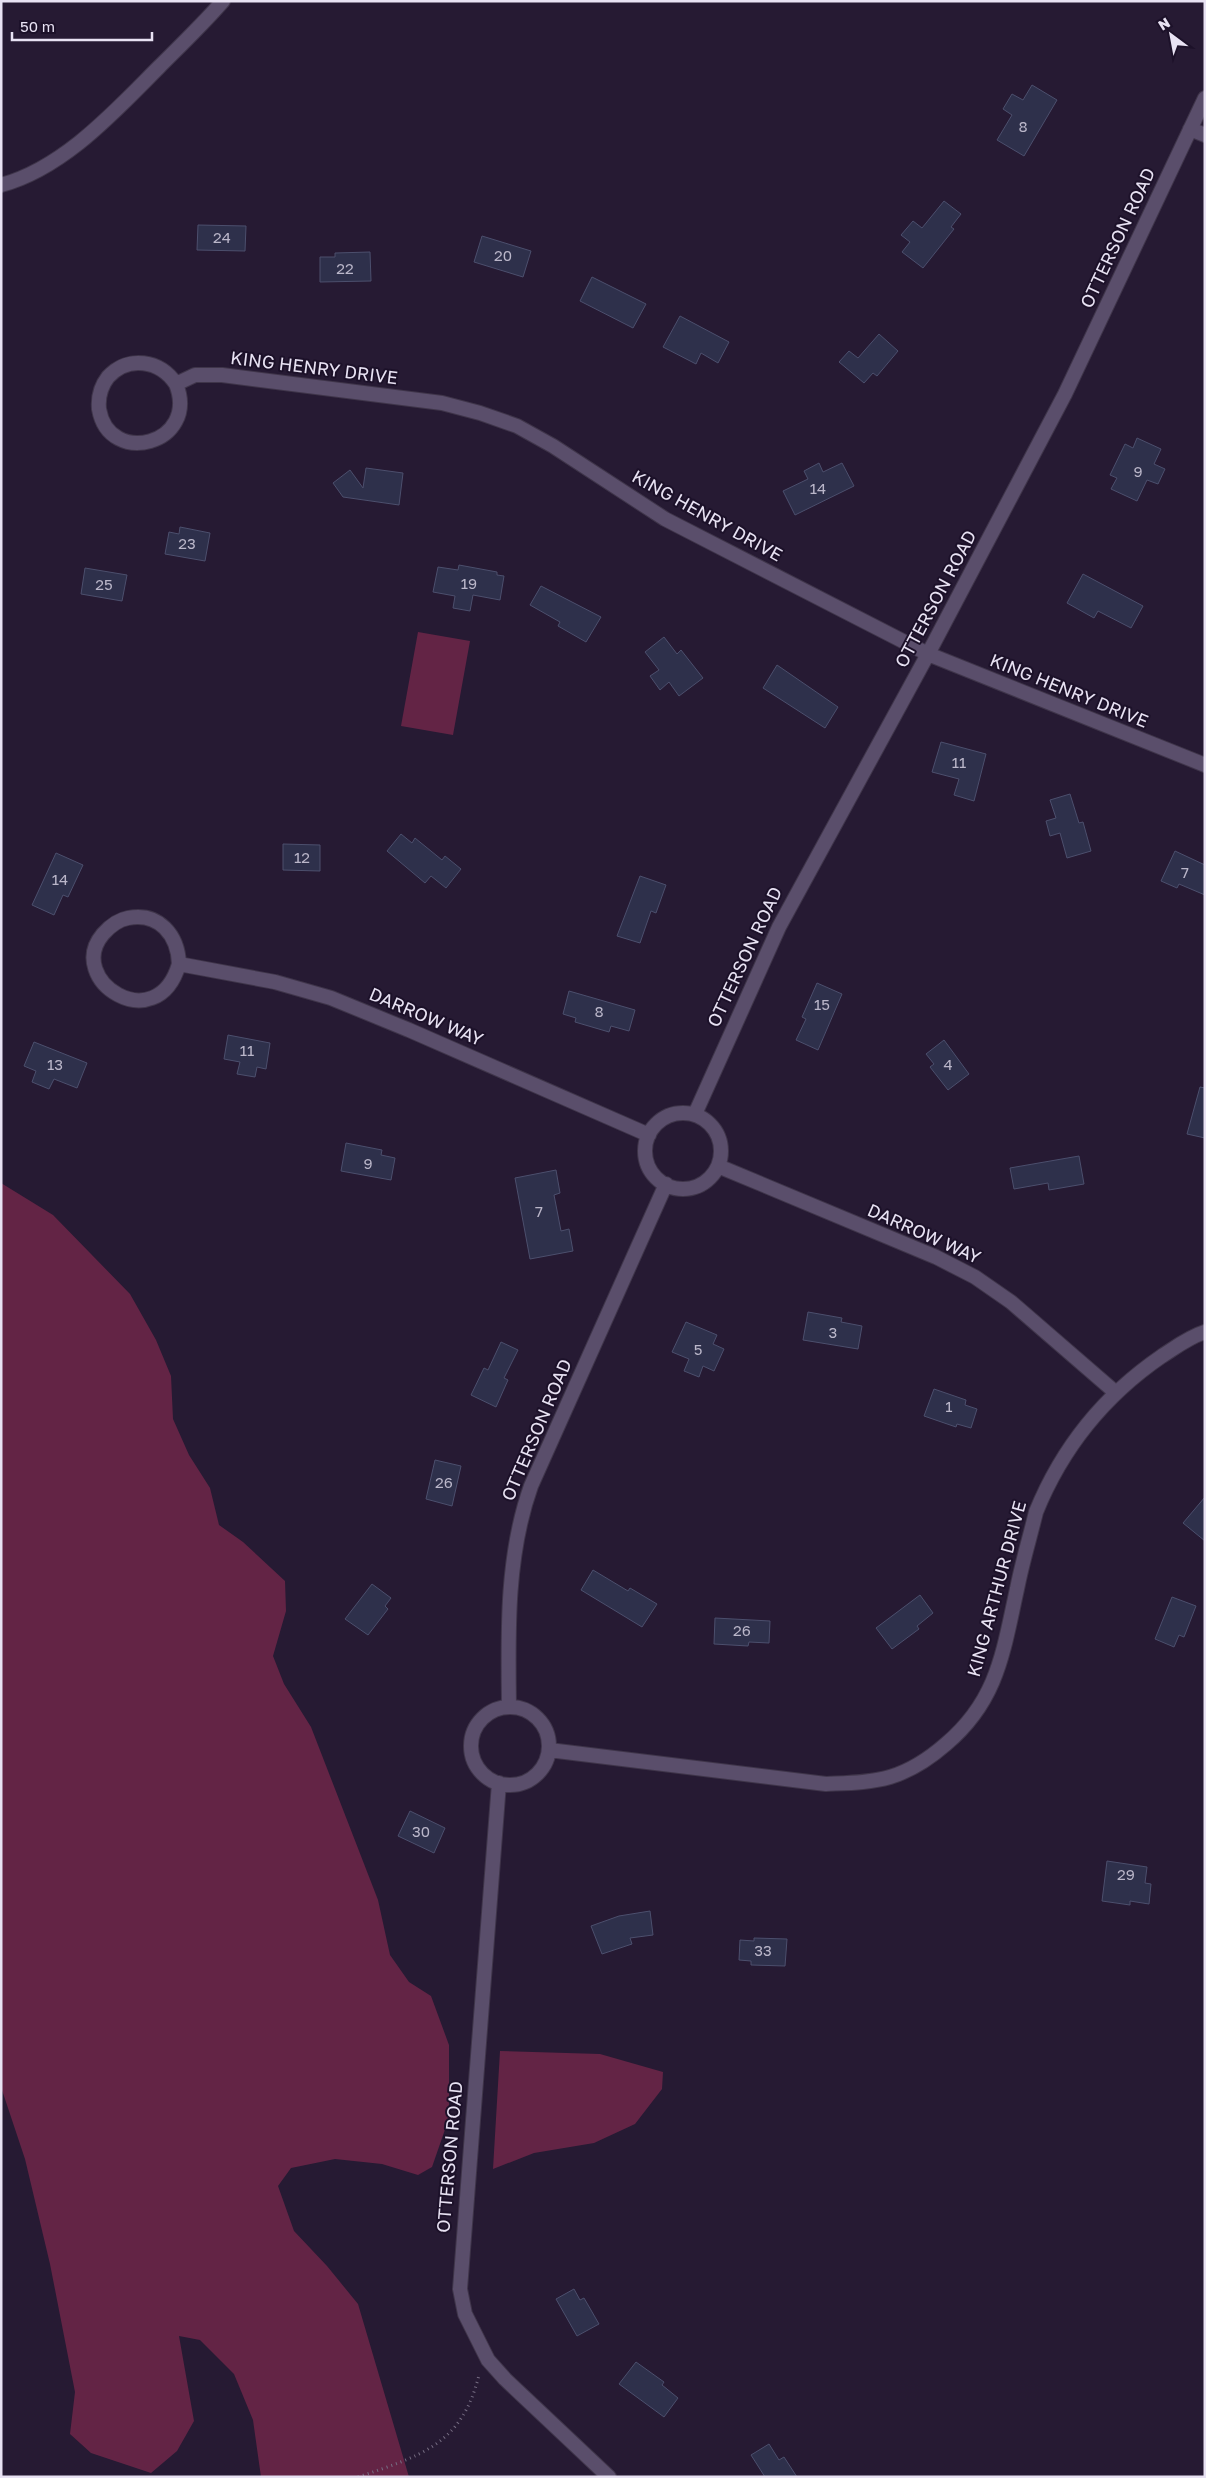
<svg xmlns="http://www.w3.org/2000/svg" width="1206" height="2478" font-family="'Golos Text',sans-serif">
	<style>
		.green { fill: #632445 }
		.building { fill: #2e304b; stroke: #4c4f6d }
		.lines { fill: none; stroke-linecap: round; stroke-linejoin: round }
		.minor-casing { stroke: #3f354a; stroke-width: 16 }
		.path { stroke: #766d83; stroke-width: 3; stroke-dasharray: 1 4; stroke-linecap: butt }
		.minor { stroke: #5a4e6b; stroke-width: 14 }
		.labels { text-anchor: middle; stroke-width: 4; stroke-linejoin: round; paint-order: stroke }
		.number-label { font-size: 15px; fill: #bab6c9 }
		.street-label { font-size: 18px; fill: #e8e2f3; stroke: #1c1129 }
	</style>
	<rect width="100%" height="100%" fill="#261a33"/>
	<path class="green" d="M 418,632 L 470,641 L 453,735 L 401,726 Z
		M 1,1183 L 53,1215 L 130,1294 L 156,1340 L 171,1376 L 173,1419 L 189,1455 L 210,1488 L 219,1525 L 243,1542 L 285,1581 L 286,1611 L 273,1656 L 284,1684 L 311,1727 L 378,1900 L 390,1955 L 409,1982 L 431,1996 L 449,2045 L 449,2118 L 432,2167 L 418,2175 L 382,2164 L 335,2159 L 291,2168 L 278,2186 L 294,2231 L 327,2266 L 358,2304 L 409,2477 L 261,2477 L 253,2420 L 234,2374 L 200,2340 L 179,2336 L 194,2421 L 177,2451 L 151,2473 L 91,2453 L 70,2434 L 75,2392 L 50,2264 L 25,2159 L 1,2087 Z
		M 500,2051 L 600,2054 L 663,2072 L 662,2089 L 635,2124 L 594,2143 L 534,2153 L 493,2169 Z"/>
	<path class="building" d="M 1032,85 L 1057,100 L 1024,156 L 997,140 L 1012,115 L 1003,109 L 1012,94 L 1023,100 Z
		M 944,201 L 961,214 L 951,227 L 954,229 L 923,268 L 902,252 L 910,242 L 901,235 L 913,221 L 922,228 Z
		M 198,225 L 246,226 L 245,251 L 197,250 Z
		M 482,236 L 531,251 L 523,277 L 474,262 Z
		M 370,252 L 371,281 L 320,282 L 320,257 L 335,257 L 335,253 Z
		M 592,277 L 646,304 L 633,328 L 580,301 Z
		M 680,316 L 729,342 L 718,363 L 701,353 L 696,364 L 663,347 Z
		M 879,334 L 898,351 L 877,376 L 873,373 L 864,383 L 839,362 L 849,351 L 858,358 Z
		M 1137,438 L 1161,449 L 1154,464 L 1165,469 L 1158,484 L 1147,480 L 1137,501 L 1111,489 L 1117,478 L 1110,475 L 1125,444 L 1133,448 Z
		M 819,463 L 823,472 L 842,463 L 854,486 L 795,515 L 783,491 L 808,479 L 804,471 Z
		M 366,468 L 403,473 L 399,505 L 343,497 L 333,483 L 350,470 L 363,488 Z
		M 180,527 L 210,533 L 205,561 L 165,554 L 169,532 L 179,534 Z
		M 459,565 L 497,572 L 497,575 L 504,576 L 500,600 L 473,595 L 470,611 L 453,608 L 455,596 L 433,592 L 438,567 L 458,570 Z
		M 85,568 L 127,575 L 122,601 L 81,594 Z
		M 1083,574 L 1143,606 L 1131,628 L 1098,611 L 1094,618 L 1067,603 Z
		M 541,586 L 601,617 L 586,642 L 558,626 L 560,622 L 530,605 Z
		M 664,637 L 677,654 L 681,650 L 703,678 L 679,696 L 669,682 L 660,690 L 650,676 L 659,670 L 645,652 Z
		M 777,665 L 838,707 L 825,728 L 763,688 Z
		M 941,742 L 986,754 L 974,801 L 954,795 L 959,779 L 932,772 Z
		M 1070,794 L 1079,823 L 1083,822 L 1091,851 L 1067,858 L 1060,833 L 1050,836 L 1046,821 L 1056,818 L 1050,800 Z
		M 401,834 L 412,843 L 415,838 L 442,860 L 445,856 L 461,869 L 446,888 L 431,876 L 425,883 L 387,851 Z
		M 283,844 L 320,845 L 320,871 L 283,870 Z
		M 1175,851 L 1205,865 L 1205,895 L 1179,884 L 1177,888 L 1161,881 Z
		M 56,853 L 83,865 L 68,897 L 63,895 L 54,915 L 32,905 Z
		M 640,876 L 666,885 L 656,913 L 651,911 L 640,943 L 617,936 Z
		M 817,983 L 842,994 L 818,1050 L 796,1040 L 806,1019 L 802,1017 Z
		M 569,991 L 635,1010 L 629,1031 L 611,1026 L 609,1032 L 575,1022 L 576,1018 L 563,1014 Z
		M 228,1035 L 270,1043 L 266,1069 L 257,1067 L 255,1077 L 237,1074 L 240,1062 L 224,1059 Z
		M 944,1040 L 969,1074 L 948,1090 L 930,1067 L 934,1064 L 926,1054 Z
		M 34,1042 L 87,1063 L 77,1088 L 54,1079 L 49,1089 L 32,1082 L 36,1071 L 24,1066 Z
		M 1200,1087 L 1205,1088 L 1205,1138 L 1187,1134 Z
		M 346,1143 L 382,1150 L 381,1155 L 395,1158 L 391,1180 L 341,1171 Z
		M 1079,1156 L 1084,1184 L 1049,1190 L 1048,1183 L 1014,1189 L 1010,1168 Z
		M 556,1170 L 560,1193 L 554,1195 L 561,1231 L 569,1229 L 573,1251 L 530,1259 L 515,1178 Z
		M 808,1312 L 842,1318 L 841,1322 L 862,1326 L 858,1349 L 803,1340 Z
		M 686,1322 L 717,1335 L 713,1344 L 724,1349 L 714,1371 L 703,1366 L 699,1377 L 684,1371 L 689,1359 L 672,1352 Z
		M 501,1342 L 518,1350 L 504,1378 L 508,1380 L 496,1407 L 471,1395 L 484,1368 L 488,1370 Z
		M 934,1389 L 966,1400 L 965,1405 L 977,1409 L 971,1428 L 957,1424 L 956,1427 L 924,1416 Z
		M 435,1460 L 461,1466 L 452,1506 L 426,1499 Z
		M 1205,1497 L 1205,1541 L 1183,1523 Z
		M 593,1570 L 628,1591 L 630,1588 L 657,1604 L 642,1627 L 581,1590 Z
		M 372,1584 L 391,1598 L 385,1606 L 388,1609 L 368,1635 L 345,1619 Z
		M 920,1595 L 933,1613 L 917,1626 L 919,1629 L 892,1649 L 876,1628 Z
		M 1172,1597 L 1196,1606 L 1184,1637 L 1179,1635 L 1174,1647 L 1155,1639 Z
		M 715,1618 L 770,1621 L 769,1643 L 749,1642 L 748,1646 L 714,1644 Z
		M 410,1811 L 445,1828 L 434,1853 L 398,1836 Z
		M 1107,1861 L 1147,1867 L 1145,1883 L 1151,1884 L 1149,1904 L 1130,1901 L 1130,1905 L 1102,1901 Z
		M 650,1911 L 653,1935 L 630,1938 L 632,1944 L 602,1954 L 591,1926 L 619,1916 Z
		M 754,1938 L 787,1939 L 785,1966 L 751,1965 L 751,1961 L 739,1960 L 740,1940 L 754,1941 Z
		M 574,2289 L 580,2300 L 584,2298 L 599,2324 L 577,2336 L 556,2299 Z
		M 636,2362 L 664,2382 L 662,2385 L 678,2398 L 664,2417 L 619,2384 Z
		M 769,2444 L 779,2460 L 784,2457 L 797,2477 L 765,2477 L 751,2455 Z"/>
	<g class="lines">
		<defs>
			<path id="minor" d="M 1190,129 L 1205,135
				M 1,185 C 64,168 115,111 159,67 C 180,46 203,24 223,1
				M 176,384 C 200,444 109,468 99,409 C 98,398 101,386 108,377 C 128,355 160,360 176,384 L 195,375 L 222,375 L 442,403 L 480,413 L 517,426 L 553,446 L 665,519 L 928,654 L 1205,765
				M 179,964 C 157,1040 64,980 103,934 C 110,926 117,920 128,918 C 159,912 178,935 179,964 L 275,982 L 331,998 L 409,1030 L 649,1135
				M645 1151a38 38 0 1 1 76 0a38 38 0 1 1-76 0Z
				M 695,1114 L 779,927 L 928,654 L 1065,394 L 1205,98
				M 718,1166 L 936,1257 L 975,1277 L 1011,1302 L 1115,1392
				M 509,1707 C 508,1633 506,1556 531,1486 L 666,1184
				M471 1746a39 39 0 1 1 78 0a39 39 0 1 1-78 0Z
				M 549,1750 L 826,1784 C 847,1783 869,1783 890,1777 C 910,1771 930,1758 946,1744 C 998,1700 1003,1652 1017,1589 C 1022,1563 1030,1537 1036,1512 C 1062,1448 1105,1395 1162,1356 C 1176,1347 1189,1337 1205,1332
				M 499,1783 L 460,2289 L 465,2314 L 488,2360 L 505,2379 L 609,2477"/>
		</defs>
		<use href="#minor" class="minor-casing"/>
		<path class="path" d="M 358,2477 C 420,2456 462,2445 479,2375"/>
		<use href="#minor" class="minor"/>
	</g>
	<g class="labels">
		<g class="number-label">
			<text x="1023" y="132">8</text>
			<text x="222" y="243">24</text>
			<text x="503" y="261">20</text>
			<text x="345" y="274">22</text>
			<text x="1138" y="477">9</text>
			<text x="818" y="494">14</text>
			<text x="187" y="549">23</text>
			<text x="469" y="589">19</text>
			<text x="104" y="590">25</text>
			<text x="959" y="768">11</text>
			<text x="302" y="863">12</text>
			<text x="1185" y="878">7</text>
			<text x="60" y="885">14</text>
			<text x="822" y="1010">15</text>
			<text x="599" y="1017">8</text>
			<text x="247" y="1056">11</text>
			<text x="55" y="1070">13</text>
			<text x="948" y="1070">4</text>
			<text x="368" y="1169">9</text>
			<text x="539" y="1217">7</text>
			<text x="833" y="1338">3</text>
			<text x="698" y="1355">5</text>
			<text x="949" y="1412">1</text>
			<text x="444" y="1488">26</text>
			<text x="742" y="1636">26</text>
			<text x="421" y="1837">30</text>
			<text x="1126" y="1880">29</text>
			<text x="763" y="1956">33</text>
		</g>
		<g class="street-label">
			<text transform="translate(1118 238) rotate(-65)" y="6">OTTERSON ROAD</text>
			<text transform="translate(314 368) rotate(7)" y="6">KING HENRY DRIVE</text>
			<text transform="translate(707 516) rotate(29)" y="6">KING HENRY DRIVE</text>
			<text transform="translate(936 599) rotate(-62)" y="6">OTTERSON ROAD</text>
			<text transform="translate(1069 691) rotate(22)" y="6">KING HENRY DRIVE</text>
			<text transform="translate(745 957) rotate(-65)" y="6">OTTERSON ROAD</text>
			<text transform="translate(426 1017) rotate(23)" y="6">DARROW WAY</text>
			<text transform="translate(924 1234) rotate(24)" y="6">DARROW WAY</text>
			<text transform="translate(537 1430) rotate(-67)" y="6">OTTERSON ROAD</text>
			<text transform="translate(997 1589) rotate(-75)" y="6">KING ARTHUR DRIVE</text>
			<text transform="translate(450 2157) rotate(-85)" y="6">OTTERSON ROAD</text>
		</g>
	</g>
	<rect width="1206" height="2478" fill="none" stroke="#e8e2f3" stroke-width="5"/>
	<g transform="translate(1171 35) rotate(328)" stroke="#1c1129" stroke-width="4" paint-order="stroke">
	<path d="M0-4L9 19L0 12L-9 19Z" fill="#e8e2f3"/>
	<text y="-8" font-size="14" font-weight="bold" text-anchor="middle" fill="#e8e2f3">N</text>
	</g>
	<path d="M12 32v8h140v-8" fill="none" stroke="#e8e2f3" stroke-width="2.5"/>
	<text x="20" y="32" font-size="15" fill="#e8e2f3" stroke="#1c1129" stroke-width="4" paint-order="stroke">50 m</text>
</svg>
